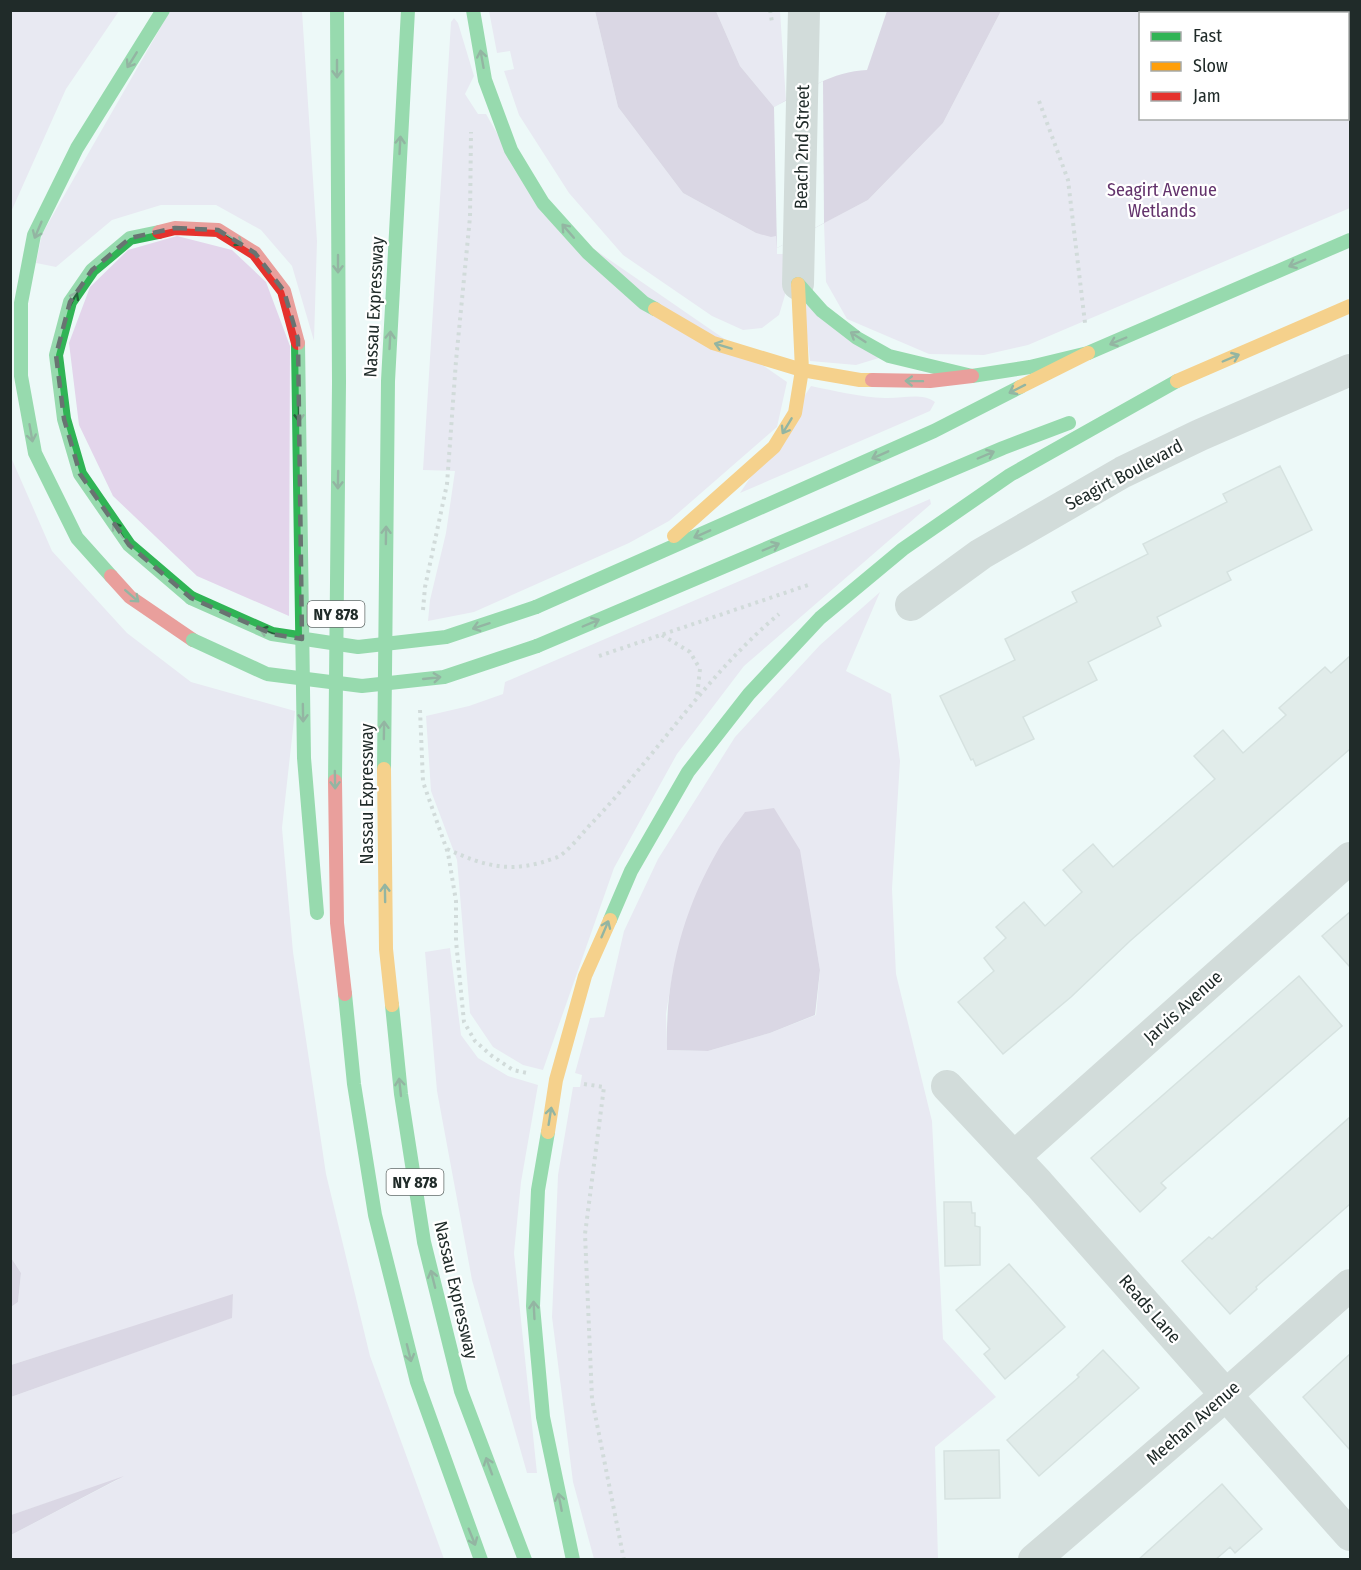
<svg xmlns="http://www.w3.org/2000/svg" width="1361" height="1570" font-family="'Fira Sans Condensed',sans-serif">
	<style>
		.green { fill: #e3d5eb; fill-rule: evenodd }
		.water { fill: #c4adcc }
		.pier { fill: #edf9f8 }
		.building { fill: #d2dcda; stroke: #bbc6c4; stroke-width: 1.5 }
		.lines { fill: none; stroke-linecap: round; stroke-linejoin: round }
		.path { stroke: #b0b6b6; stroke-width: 4; stroke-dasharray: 3 4.5; stroke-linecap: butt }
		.street { stroke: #b2b8b7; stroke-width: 32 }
		.fast { stroke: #30b455; stroke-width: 14 }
		.slow { stroke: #ff9f0a; stroke-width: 14 }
		.jam { stroke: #e5322d; stroke-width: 14 }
		.fast-bridge { stroke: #30b455; stroke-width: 14 }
		.oneway { stroke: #26623b }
		.marked { fill: none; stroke: #687371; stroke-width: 4.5; stroke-dasharray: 12 8; stroke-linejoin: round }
		.labels { text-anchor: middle; stroke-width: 4.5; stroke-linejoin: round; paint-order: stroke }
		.shield { fill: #fff; stroke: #636b69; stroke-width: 1.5 }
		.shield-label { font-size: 16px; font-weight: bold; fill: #202b29 }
		.street-label { font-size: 18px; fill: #202b29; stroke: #fff }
		.park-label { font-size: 18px; fill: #63336c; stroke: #fff }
	</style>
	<rect width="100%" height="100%" fill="#edf9f8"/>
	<path class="green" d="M 11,10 L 119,11 L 66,89 L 11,212 Z
		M 170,11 L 302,11 L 317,241 L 314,341 L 292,266 L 261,230 L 216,205 L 161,205 L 112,220 L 56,267 L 36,263 L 42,234 Z
		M 489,11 L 595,11 L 618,107 L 683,193 L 756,233 L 777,236 L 777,254 L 785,254 L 785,295 L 779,315 L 762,328 L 743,330 L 712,316 L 623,255 L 569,193 L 519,115 L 504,71 L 514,69 L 510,51 L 497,53 Z
		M 716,11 L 780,11 L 786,101 L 774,107 L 740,66 Z
		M 1001,11 L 1350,11 L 1350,208 L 1028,345 L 984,355 L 929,354 L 847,319 L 826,282 L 824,223 L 868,200 L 943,123 ZM 1140,14 L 1348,14 L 1348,118 L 1140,118 Z
		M 454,18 L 458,23 L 474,76 L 465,94 L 478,114 L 486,114 L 543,214 L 787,382 L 777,427 L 669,521 L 629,543 L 474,612 L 428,621 L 430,600 L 446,533 L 455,471 L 423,470 L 451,22 Z
		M 177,236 L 232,250 L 266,282 L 290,346 L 289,616 L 197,576 L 113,496 L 79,425 L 69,343 L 90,287 L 128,250 Z
		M 803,302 L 879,358 L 856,365 L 810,361 Z
		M 811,386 C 835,391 860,397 885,398 C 901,399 921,392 935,402 L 930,411 L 740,493 Z
		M 10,455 L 52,551 L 127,633 L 191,682 L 295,711 L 282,828 L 293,952 L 326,1174 L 370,1356 L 444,1559 L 11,1559 L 11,1535 L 119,1479 L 11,1515 L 11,1397 L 231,1318 L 233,1295 L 11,1365 L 11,1307 L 18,1302 L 21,1273 L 10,1256 Z
		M 930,499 L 931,504 L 744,666 L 677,754 L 614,868 L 543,1070 L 523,1065 L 493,1047 L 470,1013 L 457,860 L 431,791 L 426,716 L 469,706 L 503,694 L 505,682 Z
		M 880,592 L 846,671 L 891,694 L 900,761 L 892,889 L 896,974 L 932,1121 L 943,1339 L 996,1397 L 935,1447 L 938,1559 L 594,1559 L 573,1482 L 552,1317 L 558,1175 L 573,1087 L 580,1087 L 582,1075 L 575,1073 L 590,1018 L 604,1017 L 624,931 L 658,859 L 735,737 L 820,645 ZM 812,923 L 820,970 L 816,1015 L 770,1033 L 708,1051 L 667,1050 L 666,1014 L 673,971 Z
		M 450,948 L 461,1035 L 478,1058 L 508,1076 L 538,1085 L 521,1182 L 514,1253 L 537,1473 L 527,1473 L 472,1280 L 437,1091 L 425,952 Z"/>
	<path class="water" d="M 595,11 L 716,11 L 740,66 L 774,107 C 804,91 833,71 867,70 L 887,11 L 1001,11 L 943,123 L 868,200 L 777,248 L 776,236 L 771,237 L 756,233 L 683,193 L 618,107 Z
		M 774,808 L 800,850 L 820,970 L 815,1015 L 770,1033 L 708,1051 L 667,1050 C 665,979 682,912 718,850 C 725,837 736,825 745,812 Z
		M 10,1256 L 21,1273 L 18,1302 L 11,1307 Z
		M 233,1294 L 232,1318 L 11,1397 L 11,1365 Z
		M 124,1476 L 11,1535 L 11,1515 Z"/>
	<path class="pier" d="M 823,81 L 824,223 L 777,248 L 774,107 Z"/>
	<path class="building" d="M 1280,466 L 1312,530 L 1227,572 L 1231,580 L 1157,617 L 1161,626 L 1088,662 L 1097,680 L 1023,717 L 1034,739 L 976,766 L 973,759 L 971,760 L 940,696 L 1015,660 L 1005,639 L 1077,602 L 1072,592 L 1148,554 L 1143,544 L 1227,502 L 1223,494 Z
		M 1350,656 L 1350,749 L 1130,941 L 1071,997 L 1003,1054 L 958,1002 L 994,971 L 984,958 L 1006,938 L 996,927 L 1024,902 L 1045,926 L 1082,892 L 1063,870 L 1093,844 L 1113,867 L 1215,779 L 1194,756 L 1223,730 L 1243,753 L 1286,715 L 1279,708 L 1325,667 L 1331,673 Z
		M 1350,912 L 1350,967 L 1322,936 Z
		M 1299,976 L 1342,1026 L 1161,1183 L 1166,1188 L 1140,1212 L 1091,1158 Z
		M 1350,1117 L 1350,1204 L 1256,1287 L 1257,1289 L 1230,1314 L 1182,1261 L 1209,1237 L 1212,1239 Z
		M 944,1202 L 971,1202 L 972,1213 L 975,1213 L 975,1226 L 980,1227 L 980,1265 L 945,1266 Z
		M 1009,1264 L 1065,1327 L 1005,1379 L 984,1354 L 990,1349 L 956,1310 Z
		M 1103,1350 L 1139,1388 L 1039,1476 L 1007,1440 L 1079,1377 L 1077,1375 Z
		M 1350,1354 L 1350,1450 L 1303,1397 Z
		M 999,1450 L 1000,1498 L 945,1499 L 944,1451 Z
		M 1222,1484 L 1262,1529 L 1235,1553 L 1230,1547 L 1215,1560 L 1138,1560 Z"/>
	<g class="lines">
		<path class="path" d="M 770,10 L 772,22
			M 1039,101 L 1068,180 L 1085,323
			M 423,610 L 425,587 L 447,484 L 456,361 L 470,217 L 471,132
			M 662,635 L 690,652 L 700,669 L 697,696
			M 599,656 L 811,584
			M 420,710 L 423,782 L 448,853 L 456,901 L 456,941 L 464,1022 L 475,1041 L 492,1056 L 513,1070 L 527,1073
			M 447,849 C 487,867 512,874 555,858 C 566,855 583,832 591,824 C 656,756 706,675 779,614
			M 584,1084 L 604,1087 L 585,1234 L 592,1399 L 624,1560"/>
		<path class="street" d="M 798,284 L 804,10
			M 911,605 L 981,554 L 1123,472 L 1200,435 L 1350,370
			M 947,1086 L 1039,1184 L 1350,1535
			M 1015,1156 L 1350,858
			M 1034,1560 L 1226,1395 L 1350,1285"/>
		<path class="fast" d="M 473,10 L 485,80 L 511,150 L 543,203 L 588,253 L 644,303 L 655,309
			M 159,232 L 130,238 L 92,270 L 70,302 L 56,355 L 64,419 L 80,474 L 129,545 L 191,598
			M 798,284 L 822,311 L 857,338 L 889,356 L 972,376 L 1030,367 L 1088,353 L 1350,240
			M 298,343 L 304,758 L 317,913
			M 111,576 L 77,538 L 35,453 L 21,376 L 21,303 L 34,235 L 77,148 L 163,10
			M 536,607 L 934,431 L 1020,387
			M 537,646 L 1003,448 L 1069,423
			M 384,769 L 388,381 L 408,10
			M 335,781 L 339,383 L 337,10
			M 610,920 L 631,871 L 688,772 L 749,694 L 820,618 L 903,549 L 1010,475 L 1177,381
			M 345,994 L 354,1084 L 375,1215 L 417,1382 L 481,1560
			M 392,1005 L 401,1094 L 424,1242 L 461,1391 L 525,1560
			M 548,1132 L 538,1190 L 533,1306 L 543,1417 L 573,1560"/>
		<path class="slow" d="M 655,309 L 713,343 L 802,370 L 860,380 L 872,380
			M 1177,381 L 1350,306
			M 1020,387 L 1088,353
			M 674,536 L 774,447 L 795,413 L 802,370 L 798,284
			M 384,769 L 386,949 L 392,1005
			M 548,1132 L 556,1080 L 585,976 L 610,920"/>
		<path class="jam" d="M 159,232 L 175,228 L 218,230 L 255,253 L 284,291 L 298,343
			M 872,380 L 930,381 L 972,376
			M 111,576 L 130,597 L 193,640
			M 335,781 L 337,923 L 345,994"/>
		<path class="fast-bridge" d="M 191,598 L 272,634 L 358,647 L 446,637 L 536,607
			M 193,640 L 267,674 L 362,686 L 444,677 L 537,646"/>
	</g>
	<defs><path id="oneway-shaft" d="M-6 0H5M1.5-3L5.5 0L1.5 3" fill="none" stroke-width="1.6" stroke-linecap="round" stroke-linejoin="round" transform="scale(1.5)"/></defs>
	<g class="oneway">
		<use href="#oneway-shaft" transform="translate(482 59) rotate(-100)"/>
		<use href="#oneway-shaft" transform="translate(132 60) rotate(122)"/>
		<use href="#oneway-shaft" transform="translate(337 69) rotate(90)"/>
		<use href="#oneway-shaft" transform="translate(400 145) rotate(-87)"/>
		<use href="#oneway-shaft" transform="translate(38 230) rotate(113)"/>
		<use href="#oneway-shaft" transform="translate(568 231) rotate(-131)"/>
		<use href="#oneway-shaft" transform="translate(235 240) rotate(32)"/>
		<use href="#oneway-shaft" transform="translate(1297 263) rotate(157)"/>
		<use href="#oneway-shaft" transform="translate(338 264) rotate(90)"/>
		<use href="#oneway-shaft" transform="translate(73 300) rotate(-63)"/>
		<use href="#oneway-shaft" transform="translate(858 337) rotate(-147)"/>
		<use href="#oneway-shaft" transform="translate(390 340) rotate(-87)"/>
		<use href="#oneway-shaft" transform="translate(1118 341) rotate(157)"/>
		<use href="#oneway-shaft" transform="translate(723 346) rotate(-163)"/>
		<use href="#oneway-shaft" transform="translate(1231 358) rotate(-23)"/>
		<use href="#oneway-shaft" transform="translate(914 381) rotate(-179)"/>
		<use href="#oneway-shaft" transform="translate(1017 389) rotate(153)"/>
		<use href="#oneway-shaft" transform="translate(299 413) rotate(89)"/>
		<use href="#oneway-shaft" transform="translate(787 426) rotate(121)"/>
		<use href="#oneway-shaft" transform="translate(31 433) rotate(80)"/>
		<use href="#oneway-shaft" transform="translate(880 455) rotate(156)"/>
		<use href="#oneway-shaft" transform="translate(986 455) rotate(-23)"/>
		<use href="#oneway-shaft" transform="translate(338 480) rotate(91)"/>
		<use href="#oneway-shaft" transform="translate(118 530) rotate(-124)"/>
		<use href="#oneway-shaft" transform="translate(702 534) rotate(156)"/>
		<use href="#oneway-shaft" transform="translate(386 535) rotate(-89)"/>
		<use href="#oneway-shaft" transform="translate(771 547) rotate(-23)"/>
		<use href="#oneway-shaft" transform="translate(132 596) rotate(41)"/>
		<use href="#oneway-shaft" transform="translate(591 623) rotate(-23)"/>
		<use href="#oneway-shaft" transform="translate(481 626) rotate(162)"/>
		<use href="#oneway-shaft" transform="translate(268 632) rotate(-161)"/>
		<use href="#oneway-shaft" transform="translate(432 678) rotate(-6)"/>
		<use href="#oneway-shaft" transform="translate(303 713) rotate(89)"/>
		<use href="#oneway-shaft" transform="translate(384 730) rotate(-89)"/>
		<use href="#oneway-shaft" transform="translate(335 780) rotate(89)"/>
		<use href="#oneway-shaft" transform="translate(385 893) rotate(-91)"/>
		<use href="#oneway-shaft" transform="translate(605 929) rotate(-67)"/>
		<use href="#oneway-shaft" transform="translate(400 1087) rotate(-96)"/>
		<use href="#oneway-shaft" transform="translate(550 1116) rotate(-81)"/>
		<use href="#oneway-shaft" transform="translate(433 1279) rotate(-104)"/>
		<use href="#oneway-shaft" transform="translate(534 1310) rotate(-93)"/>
		<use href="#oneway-shaft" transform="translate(409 1353) rotate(76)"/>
		<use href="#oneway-shaft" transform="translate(489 1466) rotate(-110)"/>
		<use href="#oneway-shaft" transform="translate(560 1502) rotate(-101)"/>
		<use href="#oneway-shaft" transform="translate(472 1537) rotate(68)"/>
	</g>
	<path d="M0 0H1361V1570H0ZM 175,228 L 218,230 L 255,253 L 284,291 L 298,339 L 302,639 L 272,634 L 191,598 L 129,545 L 80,474 L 64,419 L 56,355 L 70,302 L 92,270 L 130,238 Z" fill="#edf9f8" fill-opacity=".55" fill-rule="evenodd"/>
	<path class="marked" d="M 175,228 L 218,230 L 255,253 L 284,291 L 298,339 L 302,639 L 272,634 L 191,598 L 129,545 L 80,474 L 64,419 L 56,355 L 70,302 L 92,270 L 130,238 Z"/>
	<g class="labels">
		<g class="shield">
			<rect x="307.5" y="601" width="57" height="26" rx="4.5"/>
			<rect x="386.5" y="1169" width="57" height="26" rx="4.5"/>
		</g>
		<g class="shield-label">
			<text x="336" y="620">NY 878</text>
			<text x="415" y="1188">NY 878</text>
		</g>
		<g class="street-label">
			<text transform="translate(802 147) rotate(-89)" y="6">Beach 2nd Street</text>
			<text transform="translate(374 307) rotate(-87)" y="6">Nassau Expressway</text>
			<text transform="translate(1124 475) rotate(-28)" y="6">Seagirt Boulevard</text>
			<text transform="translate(367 794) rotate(-90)" y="6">Nassau Expressway</text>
			<text transform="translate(1183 1007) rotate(-42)" y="6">Jarvis Avenue</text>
			<text transform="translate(456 1290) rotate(77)" y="6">Nassau Expressway</text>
			<text transform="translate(1150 1309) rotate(49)" y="6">Reads Lane</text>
			<text transform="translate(1193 1423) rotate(-41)" y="6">Meehan Avenue</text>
		</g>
		<g class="park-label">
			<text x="1162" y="196">Seagirt Avenue<tspan x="1162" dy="21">Wetlands</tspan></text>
		</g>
	</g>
	<rect width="1361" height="1570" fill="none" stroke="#202b29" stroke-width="24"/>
	<rect x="1139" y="12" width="210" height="108" fill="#ffffff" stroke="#a6aaa9" stroke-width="1.5"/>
	<rect x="1151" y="32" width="30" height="9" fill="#30b455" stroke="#a6aaa9" stroke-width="1.5"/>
	<text x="1193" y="42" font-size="18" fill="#202b29">Fast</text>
	<rect x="1151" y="62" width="30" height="9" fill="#ff9f0a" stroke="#a6aaa9" stroke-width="1.5"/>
	<text x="1193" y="72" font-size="18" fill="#202b29">Slow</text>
	<rect x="1151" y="92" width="30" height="9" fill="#e5322d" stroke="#a6aaa9" stroke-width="1.5"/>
	<text x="1193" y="102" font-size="18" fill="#202b29">Jam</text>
</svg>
